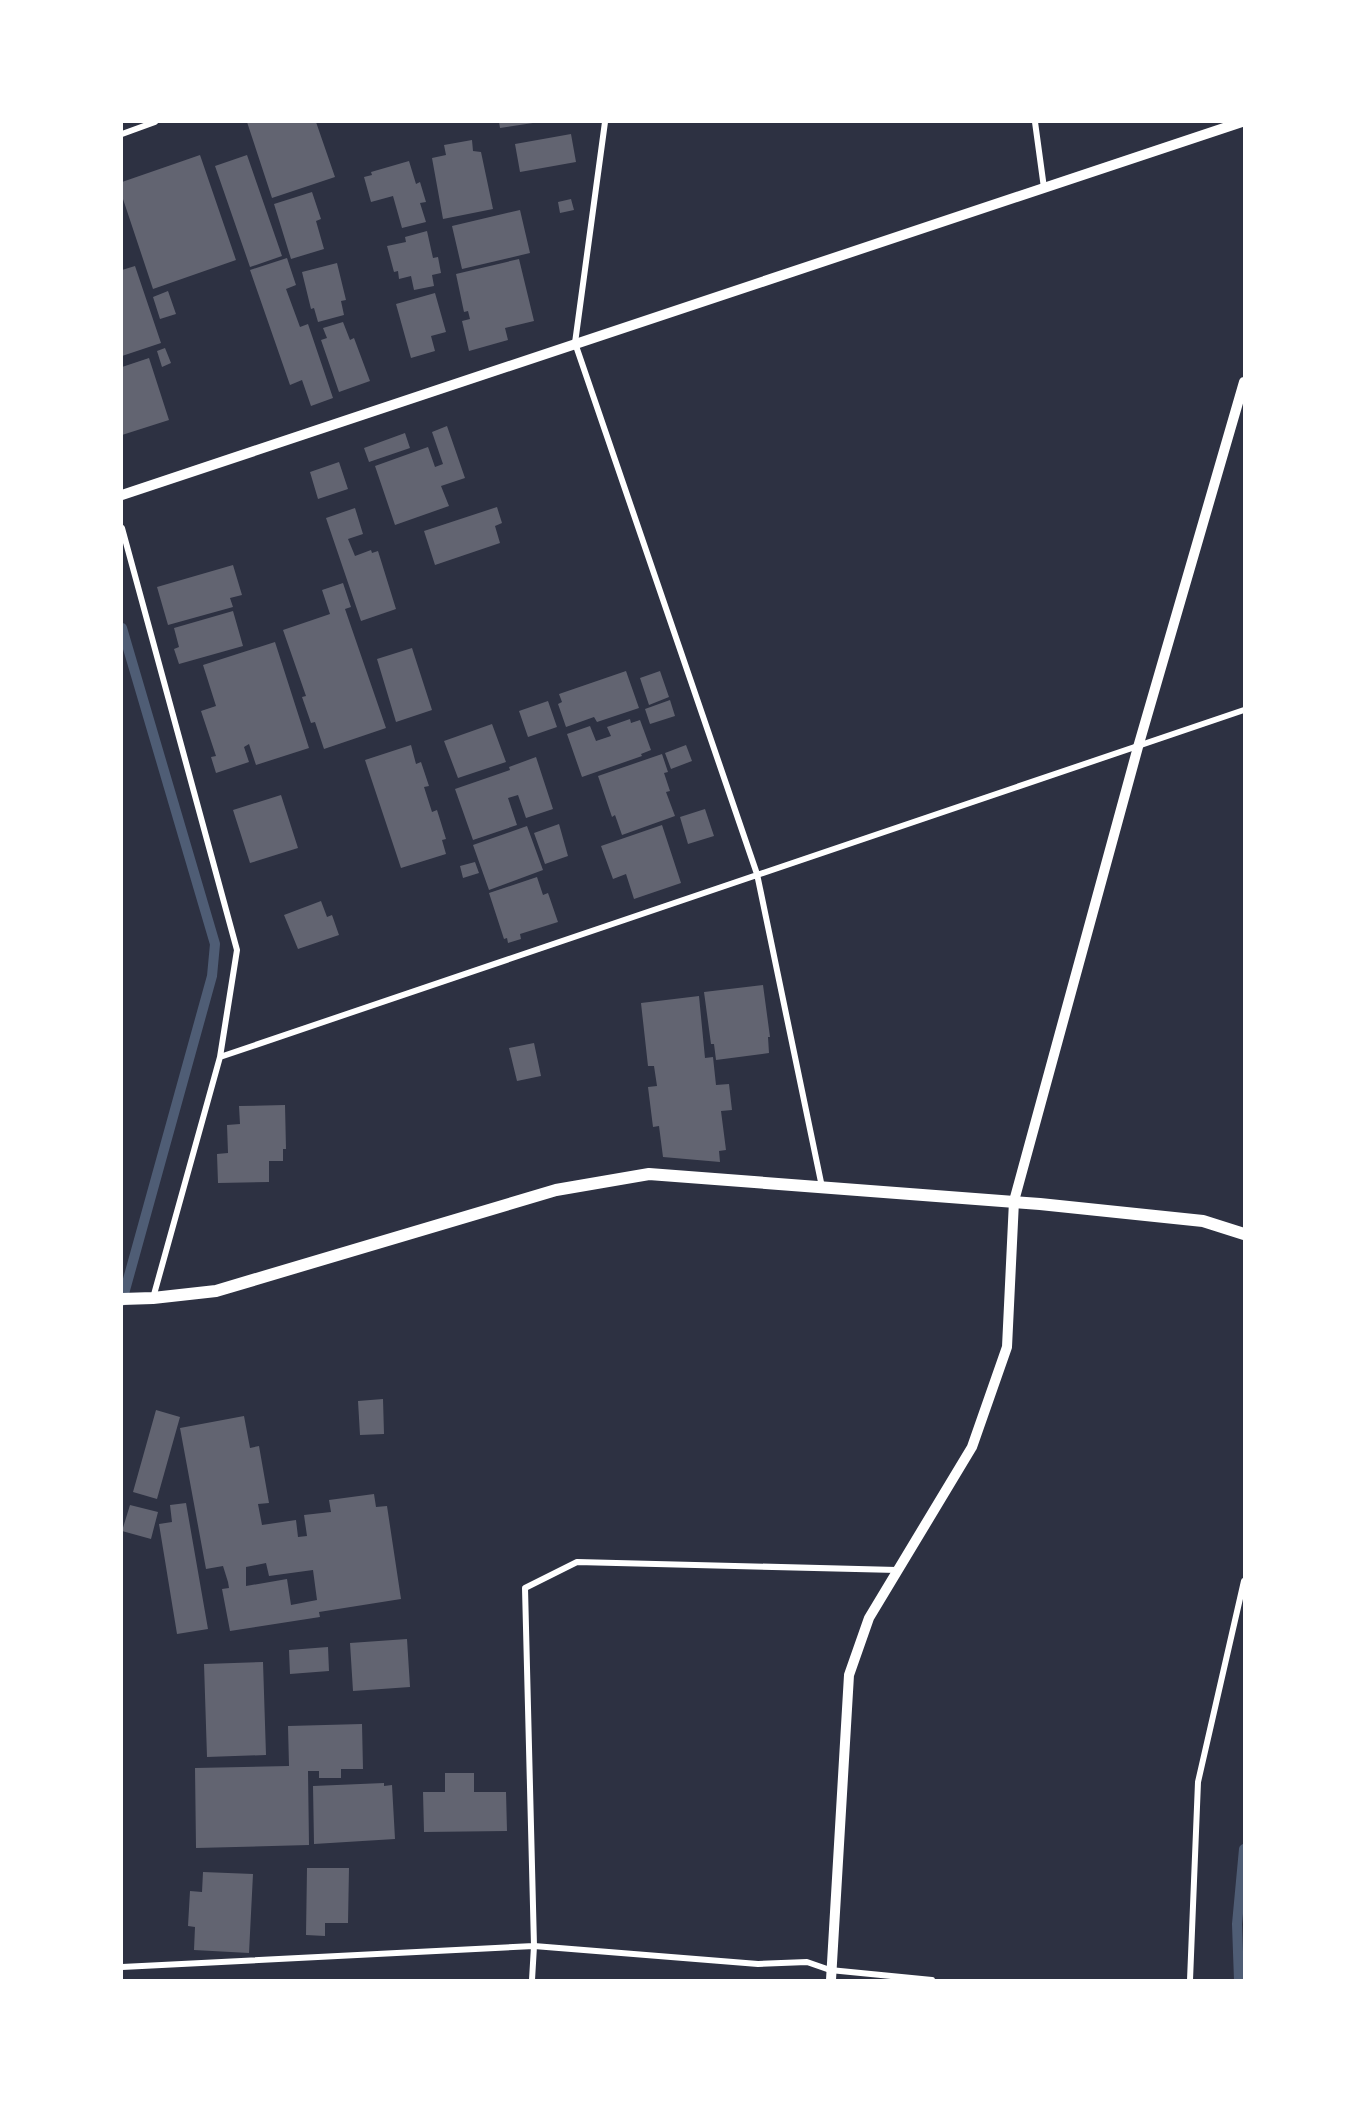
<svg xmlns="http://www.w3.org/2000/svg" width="1366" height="2102" font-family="Mulish,sans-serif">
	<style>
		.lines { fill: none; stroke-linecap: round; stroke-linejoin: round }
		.stream { stroke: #4f5d75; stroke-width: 10 }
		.building { fill: #626471; fill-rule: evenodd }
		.minor { stroke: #fff; stroke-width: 6 }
		.tertiary { stroke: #fff; stroke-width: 10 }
		.secondary { stroke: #fff; stroke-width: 12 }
	</style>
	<rect width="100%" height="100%" fill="#2d3142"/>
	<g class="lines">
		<path class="stream" d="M 122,628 L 215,944 L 212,976 L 122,1301
			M 1239,1980 L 1237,1924 L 1244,1849"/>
	</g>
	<path class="building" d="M 247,122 L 316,122 L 335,177 L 272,198 Z
		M 499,122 L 532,122 L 533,123 L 500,128 Z
		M 571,134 L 576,162 L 520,172 L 515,144 Z
		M 472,140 L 473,151 L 481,152 L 493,209 L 443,219 L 432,158 L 446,155 L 444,145 Z
		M 200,155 L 236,260 L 153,289 L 122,196 L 122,182 Z
		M 247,155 L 282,256 L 250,267 L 215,166 Z
		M 409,161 L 416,184 L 420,182 L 426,202 L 420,203 L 426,222 L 402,228 L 393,196 L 371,202 L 364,177 L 372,175 L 371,172 Z
		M 312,192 L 321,219 L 316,221 L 324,249 L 291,259 L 274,204 Z
		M 571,199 L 574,210 L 560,213 L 558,202 Z
		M 520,210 L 530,253 L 462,269 L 452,226 Z
		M 427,231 L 433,258 L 438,257 L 441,273 L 432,275 L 434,286 L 414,290 L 411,276 L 399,279 L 398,271 L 394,272 L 387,246 L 406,242 L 405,237 Z
		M 287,258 L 296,285 L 286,289 L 300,327 L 308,324 L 333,398 L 311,406 L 302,380 L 290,385 L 250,270 Z
		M 519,259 L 534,321 L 505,328 L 508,340 L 469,351 L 462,321 L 470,319 L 468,311 L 464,312 L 456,274 Z
		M 337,263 L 346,300 L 341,301 L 344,315 L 318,322 L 314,308 L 311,309 L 302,272 Z
		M 135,266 L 161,343 L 122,356 L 122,270 Z
		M 168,291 L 176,314 L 160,319 L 153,297 Z
		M 435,293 L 446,332 L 431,336 L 435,351 L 411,358 L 396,304 Z
		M 343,322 L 350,340 L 354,338 L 370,381 L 339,392 L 321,340 L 327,338 L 323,328 Z
		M 165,348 L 171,363 L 162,367 L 157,351 Z
		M 149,358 L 169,420 L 122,435 L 122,367 Z
		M 447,426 L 465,478 L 441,486 L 449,506 L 395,525 L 375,466 L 428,447 L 435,467 L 443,464 L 432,432 Z
		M 405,433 L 410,448 L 369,462 L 364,448 Z
		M 339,462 L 348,489 L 318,499 L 310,472 Z
		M 497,507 L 502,523 L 495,526 L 500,543 L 435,565 L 424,531 Z
		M 355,508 L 363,534 L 348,539 L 355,556 L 371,550 L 372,553 L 378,551 L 396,609 L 361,621 L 326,518 Z
		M 233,565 L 242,595 L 230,598 L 233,607 L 168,625 L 157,587 Z
		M 343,583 L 351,607 L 345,609 L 386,728 L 324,749 L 315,722 L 311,723 L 302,697 L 306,696 L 283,630 L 330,614 L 322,590 Z
		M 233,611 L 243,646 L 179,664 L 174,649 L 179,647 L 174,628 Z
		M 275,642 L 309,748 L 256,765 L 249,744 L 244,747 L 249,762 L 216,773 L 211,757 L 216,756 L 201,711 L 216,706 L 203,665 Z
		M 412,648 L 432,710 L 396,722 L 377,659 Z
		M 626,671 L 639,708 L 597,722 L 594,717 L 566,727 L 558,704 L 562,702 L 559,694 Z
		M 660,671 L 669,697 L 649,705 L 640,678 Z
		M 670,700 L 675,716 L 650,724 L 645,709 Z
		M 548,701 L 557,727 L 528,737 L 519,711 Z
		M 630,719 L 631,723 L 640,720 L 651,750 L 641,754 L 642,756 L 582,777 L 567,734 L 590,726 L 596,741 L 611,736 L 607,727 Z
		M 492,724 L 506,762 L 458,778 L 444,741 Z
		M 411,745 L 416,764 L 421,762 L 429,786 L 424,787 L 432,812 L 437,810 L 446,839 L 442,840 L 446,854 L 401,868 L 365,760 Z
		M 686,745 L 692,761 L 671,769 L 665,753 Z
		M 662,754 L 668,772 L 664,773 L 670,791 L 666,792 L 675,816 L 622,835 L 615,815 L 612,817 L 598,776 Z
		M 536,757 L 553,809 L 526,818 L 518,795 L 508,798 L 517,825 L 473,840 L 455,789 L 510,770 L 509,767 Z
		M 281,795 L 298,848 L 250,863 L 233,810 Z
		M 705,809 L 714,836 L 688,844 L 680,817 Z
		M 559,824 L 568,856 L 545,864 L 534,833 Z
		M 662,825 L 681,883 L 634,899 L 626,874 L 613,879 L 601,846 Z
		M 527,826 L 543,870 L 489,890 L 473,845 Z
		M 475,862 L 479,873 L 463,878 L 460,866 Z
		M 537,877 L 543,895 L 548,893 L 558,922 L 520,934 L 521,939 L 508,943 L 507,938 L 504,939 L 489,893 Z
		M 321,901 L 327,917 L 332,915 L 339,935 L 298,949 L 284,915 Z
		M 763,985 L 770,1037 L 768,1037 L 769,1053 L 716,1060 L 714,1044 L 711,1044 L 704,992 Z
		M 699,996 L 705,1058 L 713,1057 L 716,1085 L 729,1084 L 732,1110 L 721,1111 L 726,1150 L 719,1151 L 720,1162 L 663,1157 L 659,1126 L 653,1127 L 648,1087 L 657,1086 L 654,1066 L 648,1066 L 641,1003 Z
		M 534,1043 L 541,1076 L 517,1081 L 509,1048 Z
		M 285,1105 L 286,1149 L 283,1149 L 283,1161 L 269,1161 L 269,1182 L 218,1183 L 217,1154 L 228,1153 L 227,1125 L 240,1124 L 239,1106 Z
		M 383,1399 L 384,1434 L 360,1435 L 358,1401 Z
		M 156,1410 L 180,1417 L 157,1499 L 133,1492 Z
		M 244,1416 L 250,1448 L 259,1446 L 269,1503 L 258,1504 L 262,1525 L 296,1520 L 298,1537 L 307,1536 L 304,1515 L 331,1512 L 329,1500 L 374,1494 L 376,1507 L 387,1506 L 401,1599 L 319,1612 L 320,1617 L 230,1631 L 222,1589 L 229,1588 L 228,1582 L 223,1566 L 206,1569 L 180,1428 ZM 266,1563 L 269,1576 L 313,1570 L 317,1600 L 291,1605 L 287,1579 L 246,1586 L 246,1567 Z
		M 186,1503 L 208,1629 L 177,1634 L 159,1524 L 172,1522 L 170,1505 Z
		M 130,1505 L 158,1512 L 151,1539 L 122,1531 Z
		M 407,1639 L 410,1687 L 353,1691 L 350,1643 Z
		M 328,1647 L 329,1671 L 290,1674 L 289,1650 Z
		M 263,1662 L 266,1755 L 207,1757 L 204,1664 Z
		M 362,1724 L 363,1769 L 341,1769 L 341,1778 L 319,1778 L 319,1771 L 308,1771 L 309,1845 L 196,1848 L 195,1768 L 289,1766 L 288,1726 Z
		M 445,1773 L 474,1773 L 474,1792 L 506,1792 L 507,1831 L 424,1832 L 423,1792 L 445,1792 Z
		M 384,1783 L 384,1786 L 392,1785 L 395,1839 L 314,1844 L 313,1786 Z
		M 307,1868 L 349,1868 L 348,1923 L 325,1923 L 325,1936 L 306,1935 Z
		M 203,1872 L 253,1874 L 249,1953 L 194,1950 L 195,1927 L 188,1926 L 190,1891 L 202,1892 Z"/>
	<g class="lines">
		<path class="minor" d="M 605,122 L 575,343 L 757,874 L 822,1187
			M 1035,122 L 1044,188
			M 122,134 L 155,122
			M 122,528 L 237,950 L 220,1057 L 153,1298
			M 220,1057 L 1244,710
			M 122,1967 L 534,1946 L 758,1964 L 807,1962 L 830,1970 L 932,1980
			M 532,1980 L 534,1946 L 525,1588 L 577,1562 L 897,1570
			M 1190,1980 L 1198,1782 L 1244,1581"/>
		<path class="tertiary" d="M 122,495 L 1242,122
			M 831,1980 L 849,1675 L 869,1618 L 972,1447 L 1007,1347 L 1014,1201 L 1138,747 L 1244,382"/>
		<path class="secondary" d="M 122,1299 L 153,1298 L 216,1291 L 556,1190 L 649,1174 L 1040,1204 L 1203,1221 L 1244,1234"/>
	</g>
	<rect width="1366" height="2102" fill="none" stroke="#ffffff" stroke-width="246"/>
</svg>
